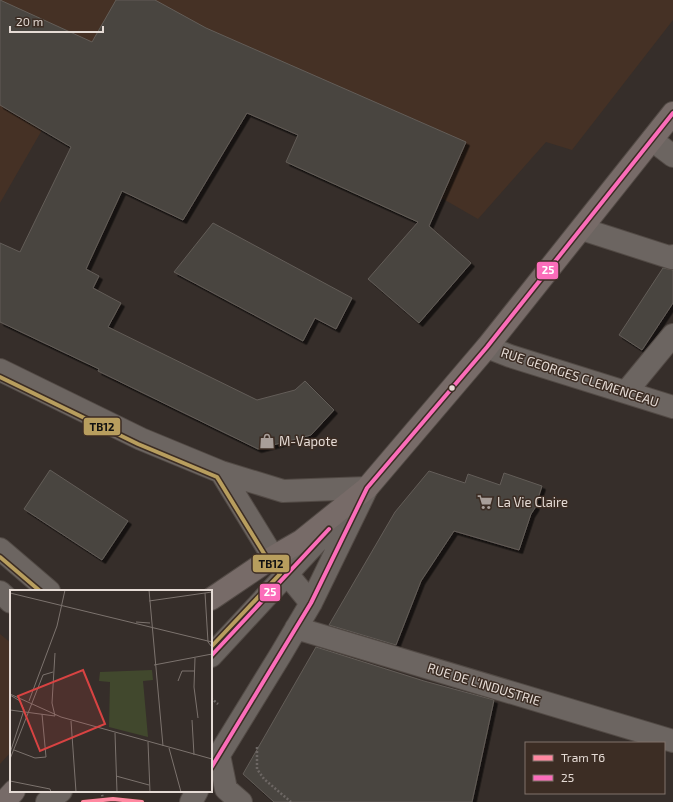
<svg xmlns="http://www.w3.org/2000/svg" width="673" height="802" font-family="'Exo 2',sans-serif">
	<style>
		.built { fill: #453125 }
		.building { fill: #49443f; stroke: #635d58; filter: url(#shadow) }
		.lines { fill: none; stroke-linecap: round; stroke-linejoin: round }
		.minor-casing { stroke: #524a45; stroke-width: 24 }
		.major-casing { stroke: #524a45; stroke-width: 24 }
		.path { stroke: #6d6764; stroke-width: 2.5; stroke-dasharray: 2 2; stroke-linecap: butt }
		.minor { stroke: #6c6561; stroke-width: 22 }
		.major { stroke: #776b68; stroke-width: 22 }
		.bus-1-casing { stroke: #3c2d24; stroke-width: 7 }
		.bus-2-casing { stroke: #3c2d24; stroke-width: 7 }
		.bus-1 { stroke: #fb6dba; stroke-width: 4 }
		.bus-2 { stroke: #b89e5e; stroke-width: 4 }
		.tram-1-casing { stroke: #3c2d24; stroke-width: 7 }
		.tram-1 { stroke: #ff88a0; stroke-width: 4 }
		.bus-dot { fill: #e5dbd5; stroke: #3c2d24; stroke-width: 1.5 }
		.labels { text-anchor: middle; stroke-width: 3; stroke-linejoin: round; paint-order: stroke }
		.street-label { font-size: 13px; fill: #e5dbd5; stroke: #3c2d24 }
		.poi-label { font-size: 13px; fill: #e5dbd5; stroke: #3c2d24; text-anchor: start }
		.inset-road { fill: none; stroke: #7c736e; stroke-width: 1 }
		.view { fill: #d84342; fill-opacity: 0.15; stroke: #d84342; stroke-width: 2 }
		.inset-edge { fill: none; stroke: #e5dbd5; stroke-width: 2 }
		.line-badge { stroke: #3c2d24; stroke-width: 1.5 }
		.badge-label { font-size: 11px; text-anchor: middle; font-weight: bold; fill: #fff }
		.pale-badge-label { font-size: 11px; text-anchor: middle; font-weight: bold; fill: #111 }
	</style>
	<defs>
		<filter id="shadow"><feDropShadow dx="3.5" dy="3.5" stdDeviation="0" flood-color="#0009"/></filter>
	</defs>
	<rect width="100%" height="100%" fill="#362e2a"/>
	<path class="built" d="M 0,0 L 673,0 L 673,20 L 572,150 L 546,142 L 478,219 L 438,196 L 298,135 L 178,84 L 125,178 L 42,130 L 0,203 Z
		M 0,634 L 11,643 L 11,752 L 0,764 Z"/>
	<path class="building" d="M 0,0 L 92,42 L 116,0 L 155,0 L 206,28 L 466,142 L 429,226 L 471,263 L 419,323 L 368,279 L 418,222 L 286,162 L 298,135 L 247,113 L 183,220 L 122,191 L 86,269 L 99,276 L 93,288 L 121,303 L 108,327 L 257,400 L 295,390 L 305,381 L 334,410 L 311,435 L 258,449 L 98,371 L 99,369 L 0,322 L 0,243 L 20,252 L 71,147 L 0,105 Z
		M 213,223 L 352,298 L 336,329 L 315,318 L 303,341 L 174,272 Z
		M 663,268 L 673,270 L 673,303 L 642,350 L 619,335 Z
		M 50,470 L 128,521 L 102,560 L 24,509 Z
		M 429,471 L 465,483 L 468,474 L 500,485 L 504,473 L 542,486 L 535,508 L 531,514 L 519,550 L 454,531 L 421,581 L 396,645 L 329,625 L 395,512 Z
		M 316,647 L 424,681 L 494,700 L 472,802 L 274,802 L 243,774 Z"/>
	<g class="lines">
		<defs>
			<path id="minor" d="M 652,140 L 673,156
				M 582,229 L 672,258 L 673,256
				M 487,347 L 510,356 L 673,407
				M 0,370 L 141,439 L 221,472 L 283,491 L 367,488
				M 626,392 L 673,335
				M 221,472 L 273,557 L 311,603
				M 0,549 L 49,591
				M 0,592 L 11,602
				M 296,628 L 673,741
				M 211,656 L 335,522
				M 219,755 L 226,789 L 241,802
				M 211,768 L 281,654 L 311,603 L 367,488
				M 47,802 L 61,791
				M 191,802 L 197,791"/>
			<path id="major" d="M 211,599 L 273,557 L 301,541 L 367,488 L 487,347 L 673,113
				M 4,802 L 14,791"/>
		</defs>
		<use href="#minor" class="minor-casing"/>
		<use href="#major" class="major-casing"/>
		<path class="path" d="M 211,698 L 218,704
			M 257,747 L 257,769 L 264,779 L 291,802
			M 101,791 L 104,802"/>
		<use href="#minor" class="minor"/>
		<use href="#major" class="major"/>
		<defs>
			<path id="bus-1" d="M 211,656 L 329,529
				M 211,768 L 311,603 L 367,488 L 487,347 L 673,113"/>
			<path id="bus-2" d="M 0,377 L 138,444 L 217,477 L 268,560 L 280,574 L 211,647
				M 0,557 L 40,591"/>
		</defs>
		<use href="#bus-1" class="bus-1-casing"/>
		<use href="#bus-2" class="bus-2-casing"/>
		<use href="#bus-1" class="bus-1"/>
		<use href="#bus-2" class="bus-2"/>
		<defs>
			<path id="tram-1" d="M 83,802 L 113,799 L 142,802"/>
		</defs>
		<use href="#tram-1" class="tram-1-casing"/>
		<use href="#tram-1" class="tram-1"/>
	</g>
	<defs>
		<symbol id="shop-bare" viewBox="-9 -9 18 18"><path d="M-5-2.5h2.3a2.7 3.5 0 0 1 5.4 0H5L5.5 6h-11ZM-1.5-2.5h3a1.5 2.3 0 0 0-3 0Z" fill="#a89e99" stroke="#3c2d24" stroke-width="2.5" paint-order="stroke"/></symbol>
		<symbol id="supermarket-bare" viewBox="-9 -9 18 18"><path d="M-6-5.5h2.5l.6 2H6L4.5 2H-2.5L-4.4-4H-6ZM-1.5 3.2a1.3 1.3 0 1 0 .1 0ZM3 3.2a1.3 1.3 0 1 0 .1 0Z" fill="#a89e99" stroke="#3c2d24" stroke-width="2.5" paint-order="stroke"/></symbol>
	</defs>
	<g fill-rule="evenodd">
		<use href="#shop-bare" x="256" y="430" width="22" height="22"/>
		<use href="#supermarket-bare" x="474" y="491" width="22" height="22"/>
	</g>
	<circle class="bus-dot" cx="452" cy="388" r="3.5"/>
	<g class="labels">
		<g class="street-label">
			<text transform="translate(580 377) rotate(18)" y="5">RUE GEORGES CLEMENCEAU</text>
			<text transform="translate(484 684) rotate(17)" y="5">RUE DE L'INDUSTRIE</text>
		</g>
		<g class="poi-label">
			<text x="279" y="446">M-Vapote</text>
			<text x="497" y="507">La Vie Claire</text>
		</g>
	</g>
	<g transform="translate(10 590)">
		<rect width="202" height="202" fill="#362e2a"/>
		<path d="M 142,80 L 143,90 L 133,91 L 138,147 L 99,137 L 100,92 L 89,91 L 90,82 Z" fill="#41482d"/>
		<path class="inset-road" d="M 139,0 L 153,156M 0,3 L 202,52M 195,3 L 198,52 L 202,57M 139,11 L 202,2M 126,32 L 140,33M 185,68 L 184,97 L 188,128M 144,75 L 202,64M 168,91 L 172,81 L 185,81M 0,104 L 51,127 L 202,169M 0,105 L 10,111 L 14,120 L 0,163M 19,111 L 47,36 L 55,0M 0,120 L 45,126 L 42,113 L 45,63M 182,130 L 184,165M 61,131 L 66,202M 105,143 L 107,202M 138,152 L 140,202M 159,158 L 171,202M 4,160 L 25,168 L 36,167 L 32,124M 0,169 L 33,85 L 43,82M 106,186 L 139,195M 0,191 L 40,199 L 41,202"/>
		<path class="view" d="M 73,80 L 95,134 L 30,161 L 8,106 Z"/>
		<rect width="202" height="202" class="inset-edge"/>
	</g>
	<g class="line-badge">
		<rect x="536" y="261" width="23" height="19" rx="4" fill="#fb6dba"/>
		<rect x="83" y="417" width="38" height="19" rx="4" fill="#b89e5e"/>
		<rect x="252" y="554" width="38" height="19" rx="4" fill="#b89e5e"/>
		<rect x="259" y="583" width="22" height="19" rx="4" fill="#fb6dba"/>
	</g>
	<g class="badge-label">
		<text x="548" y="274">25</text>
		<text x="270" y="596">25</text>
	</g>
	<g class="pale-badge-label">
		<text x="102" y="431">TB12</text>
		<text x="271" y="568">TB12</text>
	</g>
	<rect x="525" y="742" width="140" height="52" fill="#3c2d24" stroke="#80736b"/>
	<rect x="533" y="755" width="20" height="6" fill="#ff88a0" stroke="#80736b"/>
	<text x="561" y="762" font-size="12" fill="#e5dbd5">Tram T6</text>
	<rect x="533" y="775" width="20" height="6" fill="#fb6dba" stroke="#80736b"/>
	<text x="561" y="782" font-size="12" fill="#e5dbd5">25</text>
	<path d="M10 26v6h93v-6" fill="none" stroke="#e5dbd5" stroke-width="2"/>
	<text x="16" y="26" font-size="12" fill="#e5dbd5" stroke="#3c2d24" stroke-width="3" paint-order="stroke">20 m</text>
</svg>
